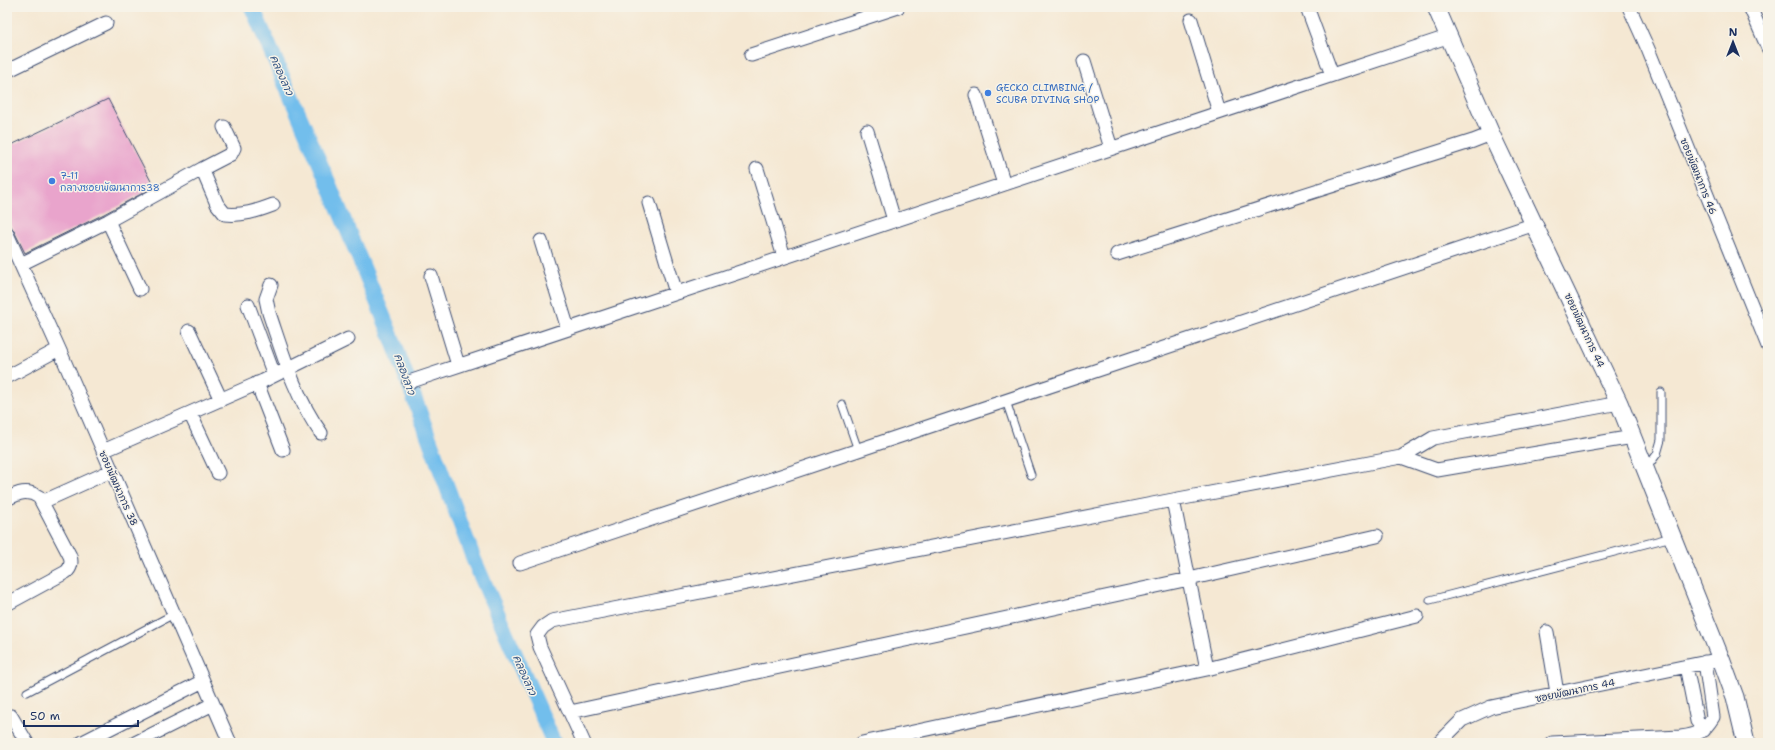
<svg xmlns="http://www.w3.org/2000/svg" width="1775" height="750" font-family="'Shantell Sans','Playpen Sans Thai',sans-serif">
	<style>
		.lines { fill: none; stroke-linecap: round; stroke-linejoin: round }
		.canal { stroke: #72beec; stroke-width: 16 }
		.building { fill: #e9a4cc }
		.service-casing { stroke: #3c4b70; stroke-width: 9 }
		.minor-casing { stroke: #3c4b70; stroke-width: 15 }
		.tertiary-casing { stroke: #3c4b70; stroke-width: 19 }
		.service { stroke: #fff; stroke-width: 7 }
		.minor { stroke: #fff; stroke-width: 13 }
		.tertiary { stroke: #fff; stroke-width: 17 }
		.shop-dot { fill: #3f7fe0; stroke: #f7f3e8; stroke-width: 1.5 }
		.labels { text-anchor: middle; stroke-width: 3; stroke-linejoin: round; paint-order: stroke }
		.shop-label { font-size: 10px; fill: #366cbe; stroke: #f7f3e8; text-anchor: start }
		.street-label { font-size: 10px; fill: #1b2f5e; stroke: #f7f3e8 }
		.water-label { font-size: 11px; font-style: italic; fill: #315382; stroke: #f7f3e8 }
	</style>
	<rect width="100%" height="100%" fill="#f7f3e8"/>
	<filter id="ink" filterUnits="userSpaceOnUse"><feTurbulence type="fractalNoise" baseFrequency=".025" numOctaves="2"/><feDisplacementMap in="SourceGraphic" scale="8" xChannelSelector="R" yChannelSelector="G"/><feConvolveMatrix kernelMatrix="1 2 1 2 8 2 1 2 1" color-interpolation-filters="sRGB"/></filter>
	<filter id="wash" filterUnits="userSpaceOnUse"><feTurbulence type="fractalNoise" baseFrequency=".012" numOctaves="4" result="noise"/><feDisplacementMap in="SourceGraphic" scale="16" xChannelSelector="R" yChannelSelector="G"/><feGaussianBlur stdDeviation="0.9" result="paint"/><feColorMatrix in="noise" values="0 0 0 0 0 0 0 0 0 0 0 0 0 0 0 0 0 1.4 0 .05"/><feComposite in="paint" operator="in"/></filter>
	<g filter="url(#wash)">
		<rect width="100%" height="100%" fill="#f5e8d3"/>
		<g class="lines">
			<path class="canal" d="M 252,7 L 328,182 L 392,338 L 474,560 L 554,743"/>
		</g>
		<g id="blocks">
			<path class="building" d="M 108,99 L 154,187 L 104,214 L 25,253 L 14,231 L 7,220 L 7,147 Z"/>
		</g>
	</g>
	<g filter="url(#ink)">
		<use href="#blocks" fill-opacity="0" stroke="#3c4b70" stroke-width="1"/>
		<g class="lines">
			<defs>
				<path id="service" d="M 1006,401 L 1031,475
					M 842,404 L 858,450
					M 1646,469 L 1657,454 L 1661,440 L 1661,392
					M 1430,600 L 1672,537
					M 27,692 L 174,614"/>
				<path id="minor" d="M 1307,7 L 1332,75
					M 1629,7 L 1648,49 L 1768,346
					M 1750,7 L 1768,48
					M 1191,20 L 1219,112
					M 751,55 L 898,7
					M 1084,61 L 1111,148
					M 7,71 L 106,23
					M 976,95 L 1004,184
					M 867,131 L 894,220
					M 202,169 L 231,154 L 234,148 L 224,127
					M 757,169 L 784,257
					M 649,203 L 676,293
					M 108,221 L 140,289
					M 7,234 L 59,349 L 230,743
					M 541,241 L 568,329
					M 1117,254 L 1473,141 L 1491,134
					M 21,264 L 108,221 L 202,169 L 217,204 L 225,214 C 242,216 257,211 273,205
					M 431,276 L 458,365
					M 271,285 L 266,299 L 269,313 C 283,354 295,397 321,433
					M 248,305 L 274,375
					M 189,331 L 221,400
					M 7,377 L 59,349
					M 409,382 L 1450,36
					M 257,383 L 283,450
					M 190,413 L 218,473
					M 103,451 L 263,381 L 348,339
					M 1401,457 L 1437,470 L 1633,437
					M 7,499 C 18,493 27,489 39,497 L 70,556 C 72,562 71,568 66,572 L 7,604
					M 1173,500 L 1207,669
					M 42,502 L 111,471
					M 520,563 L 1535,224
					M 1547,632 L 1557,693
					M 1686,666 L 1697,721 L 1704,730
					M 570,712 L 1189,579 L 1377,536
					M 11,716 L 27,743
					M 81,743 L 203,681
					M 135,743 L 213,704
					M 584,743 L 540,647 L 537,635 L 543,627 L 552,621 L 1173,500 L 1401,457 L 1433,438 L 1619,403
					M 862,743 L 1207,669 L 1417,616
					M 1439,743 L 1462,720 L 1491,707 L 1721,659
					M 1552,743 L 1681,737 C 1699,734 1703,733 1713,717 L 1705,662"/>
				<path id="tertiary" d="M 1436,7 L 1491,134 L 1619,403 L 1721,659 L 1735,697 L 1746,743"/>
			</defs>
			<use href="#service" class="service-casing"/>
			<use href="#minor" class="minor-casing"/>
			<use href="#tertiary" class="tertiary-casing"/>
			<use href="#service" class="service"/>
			<use href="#minor" class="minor"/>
			<use href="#tertiary" class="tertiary"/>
		</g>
	</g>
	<g class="shop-dot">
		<circle cx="988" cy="93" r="4"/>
		<circle cx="52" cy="181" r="4"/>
	</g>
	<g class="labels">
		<g class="shop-label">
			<text x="996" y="91">GECKO CLIMBING /<tspan x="996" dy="12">SCUBA DIVING SHOP</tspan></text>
			<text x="60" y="179">7-11<tspan x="60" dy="12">กลางซอยพัฒนาการ38</tspan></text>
		</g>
		<g class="street-label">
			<text transform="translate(1699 176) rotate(68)" y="4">ซอยพัฒนาการ 46</text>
			<text transform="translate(1585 330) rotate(65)" y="4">ซอยพัฒนาการ 44</text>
			<text transform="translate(119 488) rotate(66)" y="4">ซอยพัฒนาการ 38</text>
			<text transform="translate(1575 690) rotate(-12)" y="4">ซอยพัฒนาการ 44</text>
		</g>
		<g class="water-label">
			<text transform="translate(282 75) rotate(66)" y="4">คลองลาว</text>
			<text transform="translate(405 374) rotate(70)" y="4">คลองลาว</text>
			<text transform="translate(525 675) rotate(66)" y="4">คลองลาว</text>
		</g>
	</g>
	<rect width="1775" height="750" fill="none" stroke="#f7f3e8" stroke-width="24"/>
	<g transform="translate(1733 42)" stroke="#f7f3e8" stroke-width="3" paint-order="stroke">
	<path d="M0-3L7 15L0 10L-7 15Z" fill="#1b2f5e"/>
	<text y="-6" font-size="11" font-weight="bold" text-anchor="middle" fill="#1b2f5e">N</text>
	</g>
	<path d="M24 720v6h114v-6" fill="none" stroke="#1b2f5e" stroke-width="2"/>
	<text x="30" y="720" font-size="12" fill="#1b2f5e" stroke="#f7f3e8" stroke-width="3" paint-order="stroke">50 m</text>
</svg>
